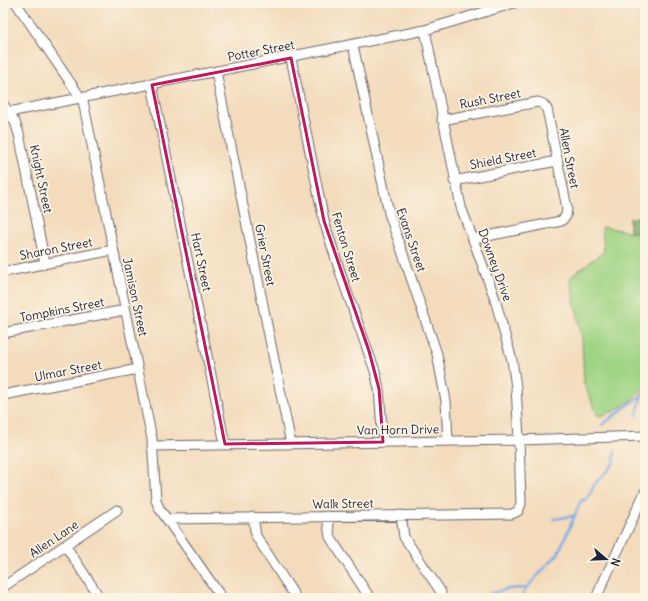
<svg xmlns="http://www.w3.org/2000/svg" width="648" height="601" font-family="Delius,sans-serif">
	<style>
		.green { fill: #a0d485; stroke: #617b60 }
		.forest { fill: #80b672; stroke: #516c56 }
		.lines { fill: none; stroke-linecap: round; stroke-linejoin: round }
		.stream { stroke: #78a9e3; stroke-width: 2.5 }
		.street-casing { stroke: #6b6368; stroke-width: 11 }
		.street { stroke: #fff; stroke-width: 9 }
		.marked { fill: none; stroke: #c2185b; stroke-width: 3; stroke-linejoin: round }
		.labels { text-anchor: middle; stroke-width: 3.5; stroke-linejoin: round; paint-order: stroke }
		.street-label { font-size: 12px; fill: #22223b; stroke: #fcf5e5 }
	</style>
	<rect width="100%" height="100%" fill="#fcf5e5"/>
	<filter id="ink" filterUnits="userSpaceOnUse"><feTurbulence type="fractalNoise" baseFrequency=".025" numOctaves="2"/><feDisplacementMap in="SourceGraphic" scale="8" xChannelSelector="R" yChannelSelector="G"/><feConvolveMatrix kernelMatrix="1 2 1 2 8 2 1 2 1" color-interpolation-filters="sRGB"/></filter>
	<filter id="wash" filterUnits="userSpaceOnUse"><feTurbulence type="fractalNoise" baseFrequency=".012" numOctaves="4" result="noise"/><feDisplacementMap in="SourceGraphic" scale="16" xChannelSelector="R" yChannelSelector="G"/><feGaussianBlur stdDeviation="0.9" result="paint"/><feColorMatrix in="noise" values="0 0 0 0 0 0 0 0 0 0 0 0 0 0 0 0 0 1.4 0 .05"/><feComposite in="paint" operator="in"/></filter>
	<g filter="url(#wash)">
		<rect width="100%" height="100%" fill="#f3dbbc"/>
		<path class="green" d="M 602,227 L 645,234 L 645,387 C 634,399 615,414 598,416 L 584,384 L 582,338 L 570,279 L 576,272 L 604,252 Z"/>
		<path class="forest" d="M 645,215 L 645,234 L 630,232 L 629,219 Z"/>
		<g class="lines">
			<path class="stream" d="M 637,415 L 641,397 L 645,392
				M 602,425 L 632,402 L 641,397
				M 554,519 L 573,516
				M 489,594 L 507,589 L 526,588
				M 521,598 L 526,588 L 558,554 L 581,501 L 587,499 L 594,485 L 614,463 L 615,450"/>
		</g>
	</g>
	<g filter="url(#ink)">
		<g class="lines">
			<defs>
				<path id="street" d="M 16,3 L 83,101 L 152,439 L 156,500 L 159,508 L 222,598
					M 353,45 L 389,213 L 437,354 L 446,401 L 448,441
					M 291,58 L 324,221 L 342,278 L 375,371 L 379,389 L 383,442
					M 216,72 L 291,444
					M 152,85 L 225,444
					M 3,104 L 15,122 L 19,134 L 45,263
					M 9,112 L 425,30 L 514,3
					M 442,120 L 538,102 L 543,104 L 547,109 L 567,208 L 566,216 L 561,221 L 473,239
					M 454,181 L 557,161
					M 3,272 L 113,250
					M 3,333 L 125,310
					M 3,395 L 138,369
					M 152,446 L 519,440 L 645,436
					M 401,515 L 404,537 L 441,592 L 440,598
					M 327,516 L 330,537 L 370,598
					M 253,517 L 256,536 L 296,598
					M 168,519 L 512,514 L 518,511 L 521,504 L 519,440 L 516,387 L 512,360 L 494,296 L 461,207 L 425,30
					M 65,545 L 100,598
					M 3,587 L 117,510
					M 596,598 L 645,492"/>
			</defs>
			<use href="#street" class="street-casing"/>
			<use href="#street" class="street"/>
		</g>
	</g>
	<path class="marked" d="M 291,58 L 324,221 L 369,351 L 379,389 L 383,442 L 225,444 L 152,85 Z"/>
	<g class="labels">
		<g class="street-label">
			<text transform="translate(261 51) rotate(-11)" y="4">Potter Street</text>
			<text transform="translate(490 99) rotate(-11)" y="4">Rush Street</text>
			<text transform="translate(569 158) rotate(79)" y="4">Allen Street</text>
			<text transform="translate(503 159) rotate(-11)" y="4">Shield Street</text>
			<text transform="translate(41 179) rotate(78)" y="4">Knight Street</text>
			<text transform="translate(411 240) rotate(71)" y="4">Evans Street</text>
			<text transform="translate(346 247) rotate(73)" y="4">Fenton Street</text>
			<text transform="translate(56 249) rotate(-11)" y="4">Sharon Street</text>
			<text transform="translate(265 255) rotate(79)" y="4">Grier Street</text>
			<text transform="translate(201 262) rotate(78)" y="4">Hart Street</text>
			<text transform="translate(495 265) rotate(70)" y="4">Downey Drive</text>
			<text transform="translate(135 297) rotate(78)" y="4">Jamison Street</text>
			<text transform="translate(62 310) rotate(-11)" y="4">Tompkins Street</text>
			<text transform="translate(68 371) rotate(-11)" y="4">Ulmar Street</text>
			<text transform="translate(398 430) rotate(-1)" y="4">Van Horn Drive</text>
			<text transform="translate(343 504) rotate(-1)" y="4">Walk Street</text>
			<text transform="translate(54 539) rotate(-34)" y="4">Allen Lane</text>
		</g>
	</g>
	<rect width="648" height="601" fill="none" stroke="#fcf5e5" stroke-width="16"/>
	<g transform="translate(606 559) rotate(109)" stroke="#fcf5e5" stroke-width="3" paint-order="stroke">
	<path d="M0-3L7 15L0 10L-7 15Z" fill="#22223b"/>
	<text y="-6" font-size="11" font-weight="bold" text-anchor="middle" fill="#22223b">N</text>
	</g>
</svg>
